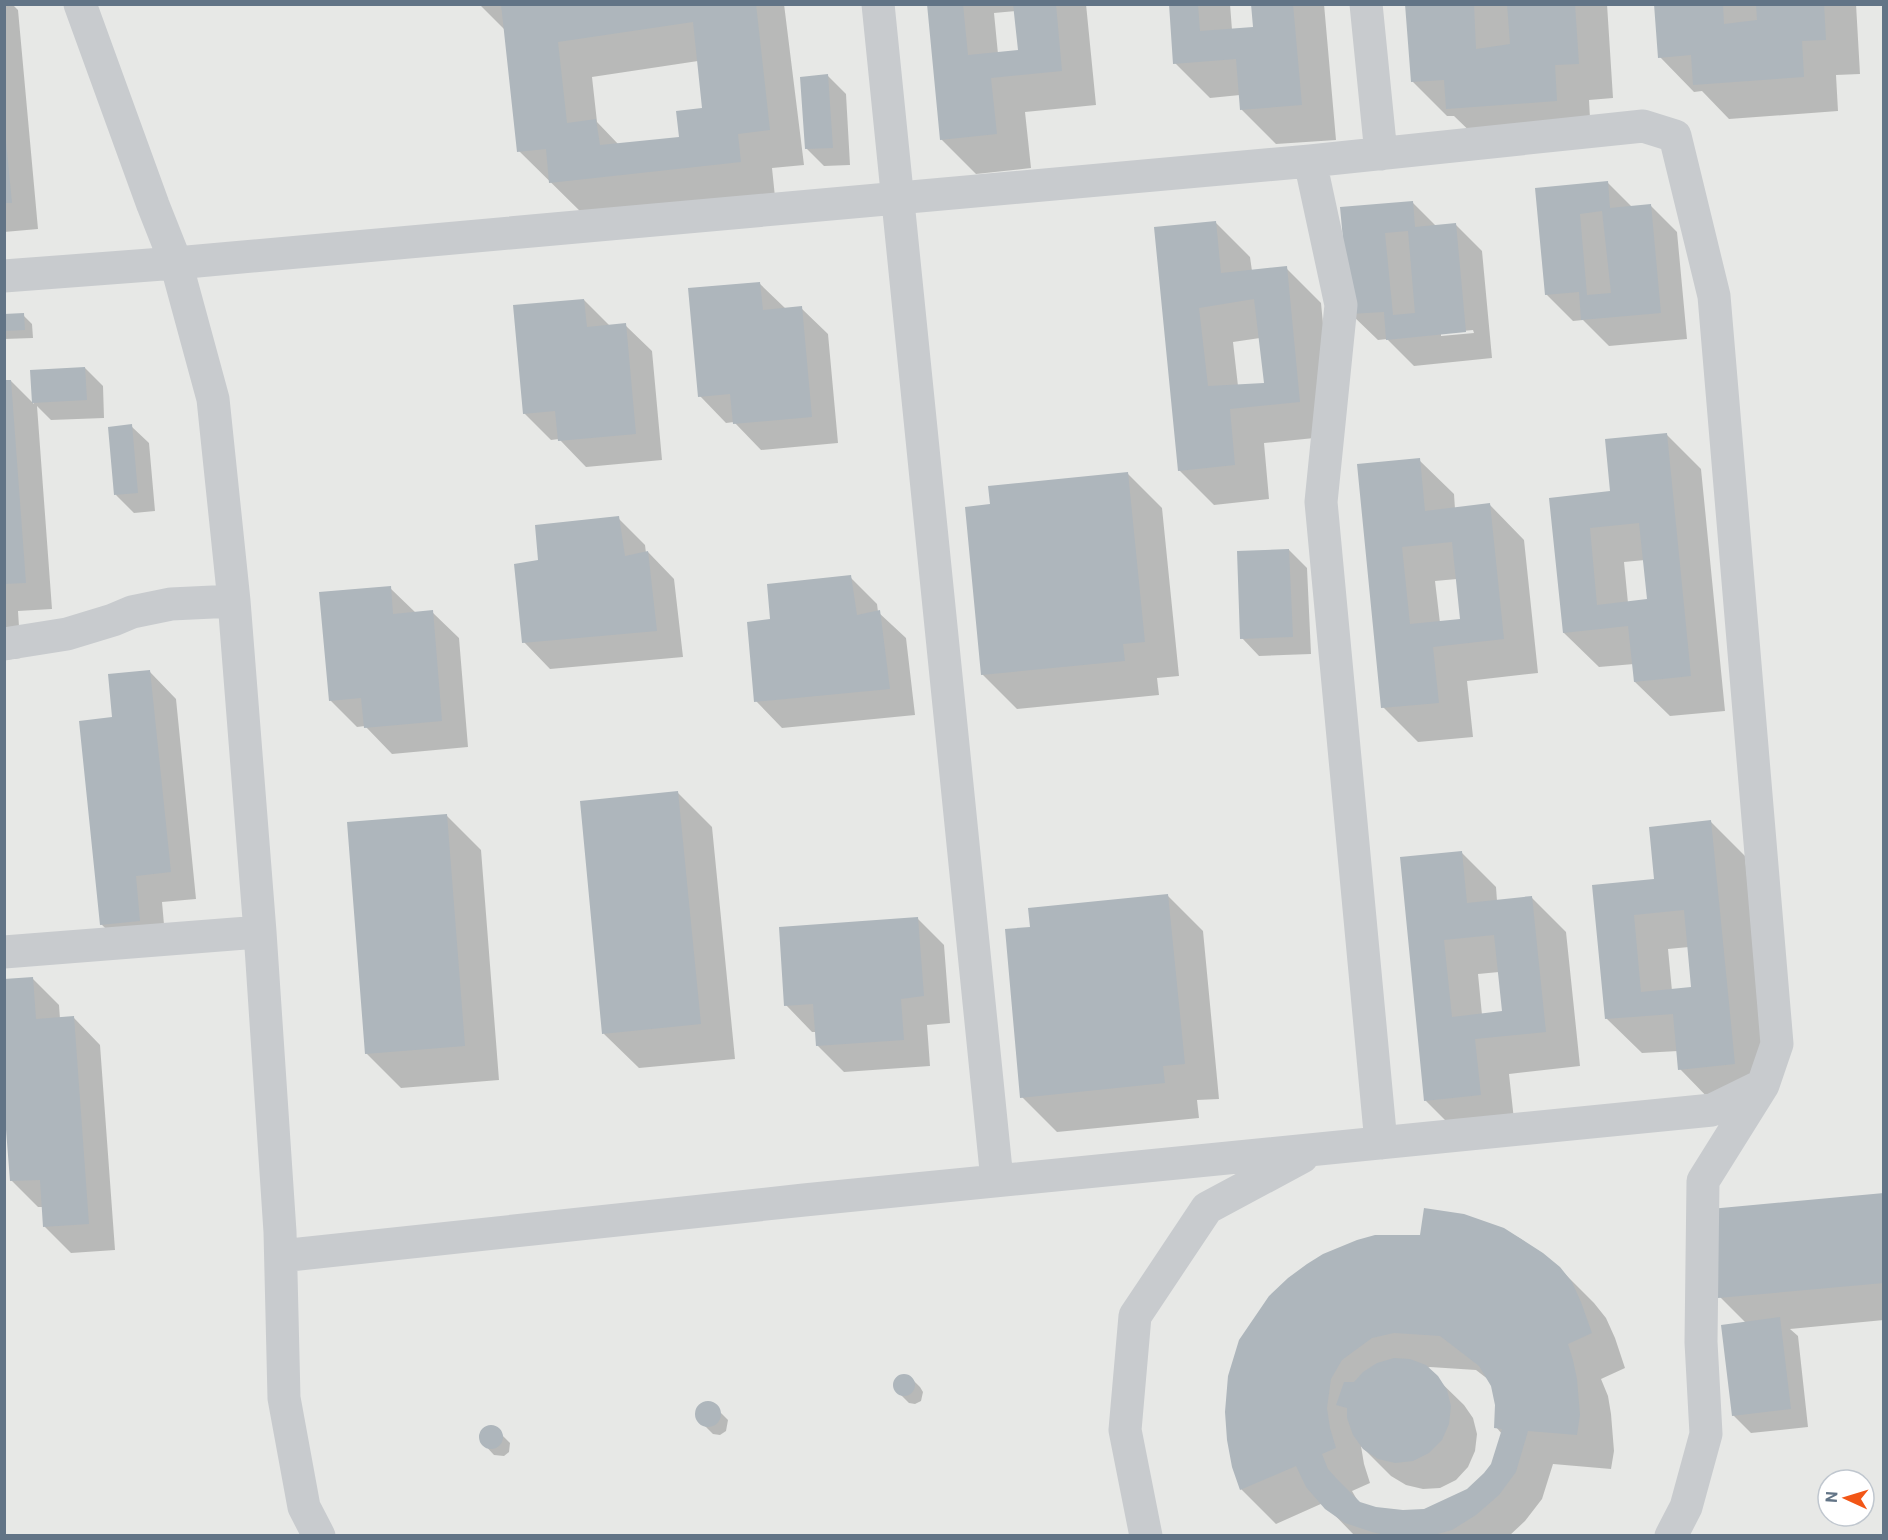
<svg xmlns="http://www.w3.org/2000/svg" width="1888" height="1540" font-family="Roboto,sans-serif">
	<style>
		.built { fill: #e7e8e6; fill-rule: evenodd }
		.shadow { fill: #0003; fill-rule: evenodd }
		.building { fill: #aeb6bc; fill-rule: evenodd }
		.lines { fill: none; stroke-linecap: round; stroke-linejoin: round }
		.street { stroke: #c8cbce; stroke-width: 33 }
	</style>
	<rect width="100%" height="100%" fill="#f6f6f2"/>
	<path class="built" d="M 5,5 L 1883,5 L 1883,1535 L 5,1536 ZM 1828,1480 L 1864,1480 L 1864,1516 L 1828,1516 Z"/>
	<path class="shadow" d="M 4,4 L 12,4 L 18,10 L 38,229 L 4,232 Z
		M 479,4 L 784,4 L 804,165 L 772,168 L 775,197 L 586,217 L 519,151 L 506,31 ZM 698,61 L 703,109 L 681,138 L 619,145 L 597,122 L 592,77 Z
		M 928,4 L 1086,4 L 1096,105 L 1025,112 L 1031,168 L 976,174 L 941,139 ZM 1016,11 L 1020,51 L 998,54 L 994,13 Z
		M 1170,4 L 1230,4 L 1232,30 L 1254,28 L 1253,4 L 1324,4 L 1336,140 L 1276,144 L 1242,110 L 1240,95 L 1210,98 L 1175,63 Z
		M 1407,4 L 1607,4 L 1613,98 L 1589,100 L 1591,136 L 1482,143 L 1454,116 L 1447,116 L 1412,81 Z
		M 1656,4 L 1856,4 L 1860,74 L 1836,75 L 1838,111 L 1729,119 L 1702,91 L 1694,92 L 1660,57 Z
		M 828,76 L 846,94 L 850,165 L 824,166 L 806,148 Z
		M 1607,182 L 1632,207 L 1650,205 L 1677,232 L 1687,339 L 1609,346 L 1583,320 L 1573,321 L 1546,294 L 1536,189 Z
		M 1412,202 L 1436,226 L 1455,224 L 1482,251 L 1492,358 L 1414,366 L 1387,339 L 1378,340 L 1351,314 L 1341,209 ZM 1473,330 L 1474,333 L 1441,336 L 1441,333 Z
		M 1216,223 L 1250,257 L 1252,271 L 1286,268 L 1321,303 L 1334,436 L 1264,443 L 1269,499 L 1214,505 L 1179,470 L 1156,229 ZM 1260,338 L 1266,384 L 1238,386 L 1233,342 Z
		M 759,283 L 786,309 L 801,308 L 828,334 L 838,443 L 761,450 L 734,422 L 726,423 L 700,396 Z
		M 584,300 L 610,326 L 625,325 L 652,351 L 662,460 L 586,467 L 559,439 L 551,440 L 524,413 Z
		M 23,315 L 32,324 L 33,338 L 4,339 L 4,316 Z
		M 85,368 L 103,386 L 104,418 L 51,420 L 37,406 L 52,609 L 18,611 L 21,658 L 4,660 L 4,381 L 11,381 L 34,404 L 32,371 Z
		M 131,426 L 149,443 L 155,511 L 134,513 L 116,495 Z
		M 1666,434 L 1701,469 L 1725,711 L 1670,716 L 1635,682 L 1634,664 L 1599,667 L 1564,633 L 1551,500 L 1612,492 ZM 1645,560 L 1649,601 L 1628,603 L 1624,562 Z
		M 1419,460 L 1454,494 L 1455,509 L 1490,505 L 1524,540 L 1538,673 L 1467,681 L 1473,737 L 1418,742 L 1383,707 L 1359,466 ZM 1457,579 L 1461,621 L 1440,623 L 1435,581 Z
		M 1127,473 L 1162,508 L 1179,676 L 1157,678 L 1159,695 L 1017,709 L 982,674 L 992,506 Z
		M 618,518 L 645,545 L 646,553 L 648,552 L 674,579 L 683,657 L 550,669 L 524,642 L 540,562 Z
		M 1289,550 L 1307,568 L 1311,654 L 1259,656 L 1242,638 Z
		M 850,577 L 877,604 L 878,612 L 906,638 L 915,715 L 782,728 L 756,701 L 772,621 Z
		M 390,588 L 416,613 L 432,612 L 459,638 L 468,747 L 392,754 L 365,726 L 357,727 L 330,700 Z
		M 150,672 L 176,699 L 196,899 L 162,902 L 166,947 L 128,950 L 101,924 L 114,719 Z
		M 678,793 L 712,827 L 735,1059 L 639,1068 L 604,1034 Z
		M 447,816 L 481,850 L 499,1080 L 401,1088 L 366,1053 Z
		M 1710,821 L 1745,856 L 1769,1099 L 1714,1104 L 1680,1069 L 1678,1051 L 1642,1053 L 1607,1019 L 1593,887 L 1656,880 ZM 1689,947 L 1692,989 L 1672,991 L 1668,949 Z
		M 1461,852 L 1496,887 L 1497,901 L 1532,898 L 1566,932 L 1580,1066 L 1509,1074 L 1515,1129 L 1460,1135 L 1425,1100 L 1401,858 ZM 1499,972 L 1503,1013 L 1482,1015 L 1478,974 Z
		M 1168,896 L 1203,931 L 1219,1099 L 1197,1100 L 1199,1118 L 1057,1132 L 1022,1097 L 1032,928 Z
		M 918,919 L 944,945 L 950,1023 L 927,1025 L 930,1066 L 844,1072 L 817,1045 L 817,1032 L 812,1032 L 786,1005 Z
		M 32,978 L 59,1005 L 60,1019 L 74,1018 L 100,1045 L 115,1250 L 71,1253 L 45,1227 L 43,1207 L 38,1207 L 12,1181 Z
		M 1884,1195 L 1884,1320 L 1790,1329 L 1798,1336 L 1808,1427 L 1751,1433 L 1733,1415 L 1746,1323 L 1720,1297 Z
		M 1503,1229 L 1521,1239 L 1559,1268 L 1594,1303 L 1606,1318 L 1615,1338 L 1625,1368 L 1601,1379 L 1608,1396 L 1611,1414 L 1614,1451 L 1611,1469 L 1553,1464 L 1542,1499 L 1525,1521 L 1509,1536 L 1355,1536 L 1323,1503 L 1276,1524 L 1241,1489 L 1421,1237 ZM 1430,1367 L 1476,1370 L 1489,1380 L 1492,1386 L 1496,1405 L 1496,1427 L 1502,1434 L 1492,1465 L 1468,1491 L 1424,1510 L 1403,1511 L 1375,1509 L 1359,1503 L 1352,1491 L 1370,1483 L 1364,1464 L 1361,1446 L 1391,1476 L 1406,1485 L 1423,1489 L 1440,1488 L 1456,1480 L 1468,1467 L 1475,1451 L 1477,1434 L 1473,1418 L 1464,1405 L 1426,1368 Z
		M 902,1376 L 911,1378 L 920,1387 L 923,1392 L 921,1401 L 915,1404 L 909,1403 L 900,1394 L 894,1385 L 896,1380 Z
		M 711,1403 L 728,1420 L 726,1431 L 720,1435 L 713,1434 L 698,1419 L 698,1412 L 701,1405 Z
		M 488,1427 L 495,1428 L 510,1443 L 509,1452 L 504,1456 L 494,1455 L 481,1441 L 481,1434 Z"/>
	<path class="building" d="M 501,4 L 756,4 L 770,130 L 738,134 L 741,162 L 549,183 L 546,149 L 517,152 ZM 693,22 L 702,108 L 676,111 L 679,137 L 600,145 L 596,119 L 567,123 L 558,42 Z
		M 927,4 L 963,4 L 968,55 L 1018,50 L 1013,4 L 1056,4 L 1062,71 L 991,78 L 997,134 L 940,140 Z
		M 1169,4 L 1198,4 L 1200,31 L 1253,27 L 1251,4 L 1293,4 L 1302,105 L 1240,110 L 1236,59 L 1173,64 Z
		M 1405,4 L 1474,4 L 1476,49 L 1510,44 L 1507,4 L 1575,4 L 1579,64 L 1555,65 L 1557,101 L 1446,109 L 1444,80 L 1411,82 Z
		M 1654,4 L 1723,4 L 1724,24 L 1757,20 L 1756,4 L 1824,4 L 1826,40 L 1802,41 L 1804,77 L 1693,85 L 1691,55 L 1658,58 Z
		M 828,74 L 833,148 L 805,149 L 800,77 Z
		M 4,141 L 6,141 L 12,203 L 4,203 Z
		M 1608,181 L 1610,208 L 1651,204 L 1661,313 L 1581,320 L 1579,292 L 1545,295 L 1535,188 ZM 1602,211 L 1611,293 L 1587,295 L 1580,214 Z
		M 1413,201 L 1415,227 L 1456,223 L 1466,332 L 1386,340 L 1384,312 L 1350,314 L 1340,207 ZM 1408,231 L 1415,313 L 1393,315 L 1385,233 Z
		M 1216,221 L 1221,273 L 1287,266 L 1300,402 L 1230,409 L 1235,465 L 1178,471 L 1154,227 ZM 1254,299 L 1264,383 L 1208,386 L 1199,308 Z
		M 760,282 L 763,310 L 802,306 L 812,417 L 733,424 L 730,394 L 698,397 L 688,288 Z
		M 584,299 L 587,327 L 626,323 L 636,434 L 558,441 L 555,411 L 523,414 L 513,305 Z
		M 24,313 L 25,330 L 4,331 L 4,314 Z
		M 85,367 L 87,400 L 32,403 L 30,370 Z
		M 4,380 L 11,380 L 26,583 L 4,584 Z
		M 132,424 L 138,493 L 114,495 L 108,427 Z
		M 1667,433 L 1691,676 L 1634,682 L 1628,626 L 1563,633 L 1549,498 L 1610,491 L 1605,439 ZM 1639,523 L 1647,599 L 1597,605 L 1590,528 Z
		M 1420,458 L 1425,511 L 1490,503 L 1504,639 L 1433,647 L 1439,703 L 1381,708 L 1357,464 ZM 1452,542 L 1460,619 L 1410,624 L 1402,547 Z
		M 1128,472 L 1145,642 L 1123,644 L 1125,661 L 981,675 L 965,507 L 990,504 L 988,486 Z
		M 619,516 L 625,556 L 648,551 L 657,631 L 522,643 L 514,564 L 538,560 L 535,525 Z
		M 1289,549 L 1293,637 L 1240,639 L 1237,551 Z
		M 851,575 L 857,615 L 880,610 L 890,689 L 754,702 L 747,622 L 770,619 L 767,584 Z
		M 391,586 L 393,614 L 433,610 L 442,721 L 364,728 L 361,698 L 329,701 L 319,592 Z
		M 150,670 L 171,872 L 136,876 L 140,921 L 100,925 L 79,721 L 112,717 L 108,674 Z
		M 678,791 L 701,1024 L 602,1034 L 580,801 Z
		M 447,814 L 465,1046 L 365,1054 L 347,822 Z
		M 1711,820 L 1735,1064 L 1678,1070 L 1673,1014 L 1605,1019 L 1592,885 L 1654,879 L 1649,827 ZM 1684,910 L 1691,987 L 1641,992 L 1634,915 Z
		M 1462,851 L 1467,903 L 1532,896 L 1546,1032 L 1475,1039 L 1481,1095 L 1424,1101 L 1400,857 ZM 1494,935 L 1502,1011 L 1452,1017 L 1444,940 Z
		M 1168,894 L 1185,1064 L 1163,1066 L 1165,1083 L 1020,1098 L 1005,929 L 1030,927 L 1028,908 Z
		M 918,917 L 924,996 L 901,999 L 904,1040 L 816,1046 L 813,1004 L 784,1006 L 779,927 Z
		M 33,977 L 36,1019 L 74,1016 L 89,1224 L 43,1227 L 40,1180 L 10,1181 L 4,1104 L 4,979 Z
		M 1884,1193 L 1884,1283 L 1718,1298 L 1710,1209 Z
		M 1424,1208 L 1464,1214 L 1504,1228 L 1543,1253 L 1560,1267 L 1572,1282 L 1581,1302 L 1592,1333 L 1568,1344 L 1573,1360 L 1577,1379 L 1580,1415 L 1577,1435 L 1528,1431 L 1516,1472 L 1499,1495 L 1476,1515 L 1452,1530 L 1430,1536 L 1390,1536 L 1372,1532 L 1345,1523 L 1325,1509 L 1306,1487 L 1296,1466 L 1240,1490 L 1232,1467 L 1227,1440 L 1225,1412 L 1228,1376 L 1239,1340 L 1269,1296 L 1288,1278 L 1307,1264 L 1323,1254 L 1357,1240 L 1375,1235 L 1420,1235 ZM 1394,1333 L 1440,1336 L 1479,1366 L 1491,1386 L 1495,1405 L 1494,1428 L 1502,1429 L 1491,1464 L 1484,1473 L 1467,1489 L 1424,1509 L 1403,1510 L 1376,1507 L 1360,1502 L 1336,1478 L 1328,1469 L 1322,1454 L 1336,1448 L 1330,1428 L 1327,1408 L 1331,1379 L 1342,1360 L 1372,1338 Z
		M 1780,1317 L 1791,1409 L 1732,1416 L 1721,1325 Z
		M 1394,1358 L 1410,1359 L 1426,1365 L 1438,1376 L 1447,1390 L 1451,1406 L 1449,1424 L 1442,1440 L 1429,1453 L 1413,1461 L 1395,1463 L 1378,1459 L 1363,1449 L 1353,1435 L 1347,1418 L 1347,1408 L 1336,1405 L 1344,1382 L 1354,1382 L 1363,1372 L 1377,1363 Z
		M893 1385a11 11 0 1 1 22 0a11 11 0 1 1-22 0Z
		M695 1414a13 13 0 1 1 26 0a13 13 0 1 1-26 0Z
		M479 1437a12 12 0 1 1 24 0a12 12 0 1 1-24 0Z"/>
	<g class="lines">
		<path class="street" d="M 80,4 L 153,205 L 176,263 L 213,399 L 234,601 L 260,932 L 280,1232 L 284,1398 L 304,1507 L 319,1536
			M 878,4 L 997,1180
			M 1366,4 L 1381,154
			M 1310,161 L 1341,305 L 1321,502 L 1381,1143
			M 4,276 L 176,263 L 1310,161 L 1643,126 L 1675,136 L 1714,296 L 1777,1044 L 1763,1085 L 1703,1181 L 1701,1342 L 1706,1434 L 1686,1507 L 1671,1536
			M 4,644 L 67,634 L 113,620 L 132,612 L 171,604 L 234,601
			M 4,952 L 260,932
			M 281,1256 L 804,1200 L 1712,1110 L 1763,1085
			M 1146,1536 L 1125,1430 L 1135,1316 L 1207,1208 L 1302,1157"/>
	</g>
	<rect width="1888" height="1540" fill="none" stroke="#627486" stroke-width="12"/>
	<g transform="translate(1846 1498) rotate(274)"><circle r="28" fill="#ffffff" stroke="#c0c7cf" stroke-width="1.5"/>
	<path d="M0-4.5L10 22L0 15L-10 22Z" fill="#f25616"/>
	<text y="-9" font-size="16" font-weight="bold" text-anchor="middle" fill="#627486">N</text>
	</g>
</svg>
